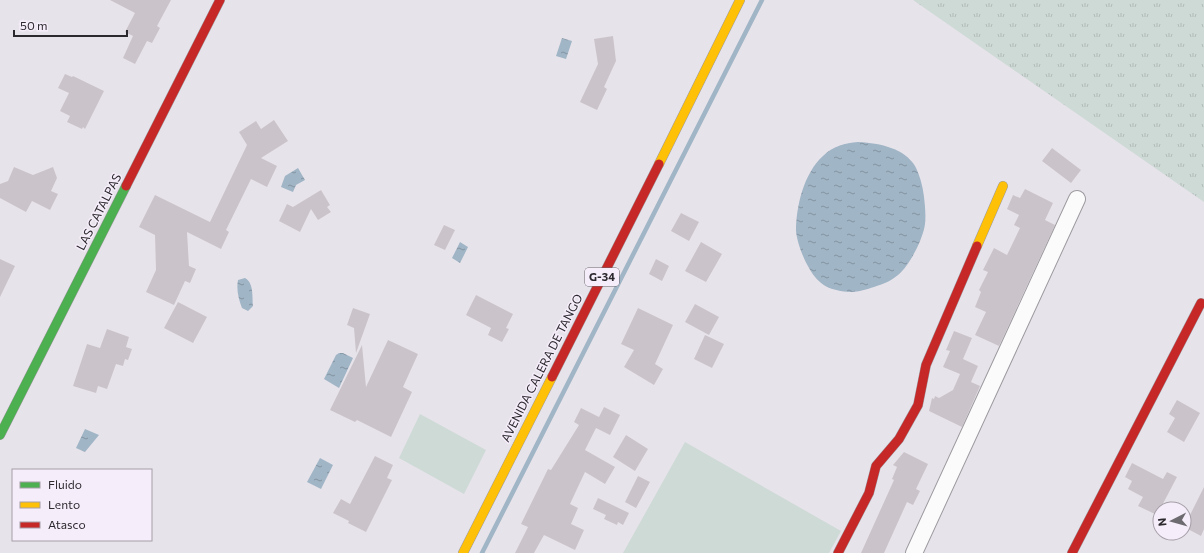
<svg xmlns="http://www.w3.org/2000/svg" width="1204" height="553" font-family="Commissioner,sans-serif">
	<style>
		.grass { fill: url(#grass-tufts) }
		.pitch { fill: #cedad6 }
		.water { fill: url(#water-ripples) }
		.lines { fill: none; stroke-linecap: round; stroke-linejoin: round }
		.stream { stroke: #a0b5c6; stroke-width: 4.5 }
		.building { fill: #cbc3ca }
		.street-casing { stroke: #9d9a9f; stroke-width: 18 }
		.fast-casing { stroke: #9d9a9f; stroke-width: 10 }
		.slow-casing { stroke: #9d9a9f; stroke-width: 10 }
		.jam-casing { stroke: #9d9a9f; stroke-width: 10 }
		.street { stroke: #fbfbfc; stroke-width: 16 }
		.fast { stroke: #4caf50; stroke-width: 9 }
		.slow { stroke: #ffc107; stroke-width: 9 }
		.jam { stroke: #c62828; stroke-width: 9 }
		.labels { text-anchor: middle; stroke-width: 3; stroke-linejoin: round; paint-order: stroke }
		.shield { fill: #f5edfa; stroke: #68646b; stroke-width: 1 }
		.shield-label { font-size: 11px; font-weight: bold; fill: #2c292e }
		.street-label { font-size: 12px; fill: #2c292e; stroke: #f5edfa }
	</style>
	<defs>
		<pattern id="grass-tufts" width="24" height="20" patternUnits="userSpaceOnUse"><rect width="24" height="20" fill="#cedad6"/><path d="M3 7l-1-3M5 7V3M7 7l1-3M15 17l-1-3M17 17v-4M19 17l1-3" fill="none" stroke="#b1bbb8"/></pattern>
		<pattern id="water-ripples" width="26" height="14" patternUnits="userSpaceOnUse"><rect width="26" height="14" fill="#a0b5c6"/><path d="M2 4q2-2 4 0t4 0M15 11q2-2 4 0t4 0" fill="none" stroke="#8393a1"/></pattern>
	</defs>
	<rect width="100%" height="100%" fill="#e7e3ea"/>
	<path class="grass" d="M 913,0 L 1204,0 L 1204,202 Z"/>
	<path class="pitch" d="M 420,414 L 486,450 L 464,494 L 399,458 Z
		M 685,442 L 841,531 L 829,553 L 623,553 Z"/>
	<path class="water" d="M 562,38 L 572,41 L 566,59 L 556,56 Z
		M 858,142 C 877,143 901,147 913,163 C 919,171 923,187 924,197 C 925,206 926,215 925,224 C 923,239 910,265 898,275 C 891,281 883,284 874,287 C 867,289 859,292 851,292 C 831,291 819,286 809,268 C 803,258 797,242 796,231 C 796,206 804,173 823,156 C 833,146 845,143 858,142 Z
		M 298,168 L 305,180 L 296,185 L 293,192 L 281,187 L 285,176 Z
		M 460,242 L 468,247 L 460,263 L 452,258 Z
		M 245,278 C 254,283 252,296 253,306 L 248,311 L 242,308 C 239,300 236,290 238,280 Z
		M 339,353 L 343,353 L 353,358 L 339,388 L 324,379 L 336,355 Z
		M 85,429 L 99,435 L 85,452 L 76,448 Z
		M 320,458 L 333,465 L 321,489 L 307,482 Z"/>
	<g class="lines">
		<path class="stream" d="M 482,553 L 762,0"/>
	</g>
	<path class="building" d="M 110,0 L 171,0 L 157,26 L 160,28 L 152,43 L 147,41 L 135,64 L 123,58 L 133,36 L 125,32 L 135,13 Z
		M 613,36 L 616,61 L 604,87 L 607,89 L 597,110 L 580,102 L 598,64 L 594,39 Z
		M 65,74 L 72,77 L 73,76 L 104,91 L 85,129 L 83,127 L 82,129 L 67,122 L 70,116 L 60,111 L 69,93 L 58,88 Z
		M 274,120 L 288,141 L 261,158 L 277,166 L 267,187 L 251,179 L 226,230 L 229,232 L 221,249 L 187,232 L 189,266 L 196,269 L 190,283 L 185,281 L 174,305 L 146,292 L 156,270 L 155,235 L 139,227 L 155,195 L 210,222 L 247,145 L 239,132 L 256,121 L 261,129 Z
		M 1052,148 L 1081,170 L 1071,183 L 1042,161 Z
		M 14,167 L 33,175 L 53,167 L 57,178 L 51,191 L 58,194 L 50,210 L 32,201 L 26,212 L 0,198 L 0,184 L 8,181 Z
		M 1025,189 L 1053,203 L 1045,220 L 1055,225 L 999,346 L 975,335 L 986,312 L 975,307 L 981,292 L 979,290 L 988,272 L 983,270 L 994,248 L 1007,255 L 1020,228 L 1014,225 L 1019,215 L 1007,209 L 1013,195 L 1020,198 Z
		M 321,190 L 330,205 L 327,207 L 331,212 L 318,220 L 311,209 L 300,232 L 279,221 L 287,204 L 293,207 Z
		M 681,213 L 699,222 L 689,241 L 671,231 Z
		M 444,225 L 455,230 L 445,250 L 434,245 Z
		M 701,242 L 722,254 L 706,282 L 685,271 Z
		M 0,259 L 15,266 L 0,297 Z
		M 656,259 L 669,266 L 662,281 L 649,274 Z
		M 476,295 L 513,314 L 506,328 L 509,329 L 502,342 L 488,335 L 491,328 L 466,315 Z
		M 178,302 L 207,317 L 193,343 L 164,328 Z
		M 695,304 L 719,317 L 709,335 L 685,322 Z
		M 353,308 L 370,314 L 356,353 L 354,328 L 347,325 Z
		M 638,308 L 673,325 L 655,364 L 663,369 L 654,385 L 624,367 L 634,350 L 621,344 Z
		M 107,329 L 129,337 L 126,347 L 132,349 L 128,360 L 125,359 L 123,366 L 116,364 L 107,389 L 98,386 L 96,393 L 73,386 L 87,344 L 100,348 Z
		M 954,331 L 972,338 L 963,359 L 978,366 L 971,382 L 980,386 L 962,427 L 929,411 L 932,398 L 934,399 L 935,396 L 939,398 L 953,390 L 960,374 L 943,367 L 950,351 L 946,350 Z
		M 705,335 L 724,344 L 712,368 L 694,359 Z
		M 388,340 L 418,354 L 403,387 L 412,392 L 391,437 L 357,420 L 355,422 L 330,410 L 362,345 L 366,387 Z
		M 1177,400 L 1200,413 L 1184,442 L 1167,432 L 1175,418 L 1169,414 Z
		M 604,407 L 620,415 L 610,435 L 596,428 L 585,450 L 615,467 L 605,484 L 585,472 L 570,504 L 578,508 L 571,524 L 584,530 L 575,550 L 544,535 L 534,553 L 515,553 L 528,527 L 521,524 L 548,469 L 551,470 L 579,425 L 574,422 L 581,408 L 599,417 Z
		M 626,435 L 648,449 L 635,471 L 613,457 Z
		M 904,452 L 928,464 L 916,489 L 920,491 L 913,505 L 907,502 L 884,553 L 861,553 L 894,480 L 892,479 L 897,467 L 893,465 Z
		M 375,456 L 393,465 L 387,478 L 392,480 L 366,532 L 348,523 L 349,521 L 333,513 L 341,499 L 350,504 Z
		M 1132,463 L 1163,479 L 1167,472 L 1177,477 L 1157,515 L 1138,506 L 1143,497 L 1128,489 L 1132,481 L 1125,477 Z
		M 638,476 L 650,482 L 636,508 L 625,502 Z
		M 1204,487 L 1204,529 L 1201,536 L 1184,527 Z
		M 598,498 L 629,513 L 623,525 L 618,522 L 617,525 L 604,519 L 606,515 L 593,509 Z"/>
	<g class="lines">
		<defs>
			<path id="street" d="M 914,553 L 1077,199"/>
			<path id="fast" d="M 0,435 L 126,186"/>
			<path id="slow" d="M 659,164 L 740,0
				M 977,246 L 1003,186
				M 463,553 L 552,377"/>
			<path id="jam" d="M 126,186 L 220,0
				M 552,377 L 659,164
				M 838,553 L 869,493 L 876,466 L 899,439 L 918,405 L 926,365 L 977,246
				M 1072,553 L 1201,303"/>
		</defs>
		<use href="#street" class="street-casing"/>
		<use href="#fast" class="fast-casing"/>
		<use href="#slow" class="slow-casing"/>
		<use href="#jam" class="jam-casing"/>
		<use href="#street" class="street"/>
		<use href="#fast" class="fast"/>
		<use href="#slow" class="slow"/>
		<use href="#jam" class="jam"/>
	</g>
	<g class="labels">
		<rect class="shield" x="585" y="268" width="34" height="18" rx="3"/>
		<g class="shield-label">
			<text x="602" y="281">G-34</text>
		</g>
		<g class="street-label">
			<text transform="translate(99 212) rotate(-63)" y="4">LAS CATALPAS</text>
			<text transform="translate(542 368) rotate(-63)" y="4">AVENIDA CALERA DE TANGO</text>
		</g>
	</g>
	<rect x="12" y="469" width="140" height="72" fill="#f5edfa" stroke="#a59fa8"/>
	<rect x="20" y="482" width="20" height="6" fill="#4caf50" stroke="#a59fa8"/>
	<text x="48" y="489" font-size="12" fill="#2c292e">Fluido</text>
	<rect x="20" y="502" width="20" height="6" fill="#ffc107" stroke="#a59fa8"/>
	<text x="48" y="509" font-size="12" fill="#2c292e">Lento</text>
	<rect x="20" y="522" width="20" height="6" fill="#c62828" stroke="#a59fa8"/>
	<text x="48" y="529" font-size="12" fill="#2c292e">Atasco</text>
	<g transform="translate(1172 521) rotate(264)"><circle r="19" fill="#f5edfa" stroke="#a59fa8"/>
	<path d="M0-3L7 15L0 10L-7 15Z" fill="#6d6a70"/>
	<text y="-6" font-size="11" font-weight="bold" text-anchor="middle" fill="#2c292e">N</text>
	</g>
	<path d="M14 30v6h113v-6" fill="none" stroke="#2c292e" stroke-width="2"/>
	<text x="20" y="30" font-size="12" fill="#2c292e" stroke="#f5edfa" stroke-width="3" paint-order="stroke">50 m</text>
</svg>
